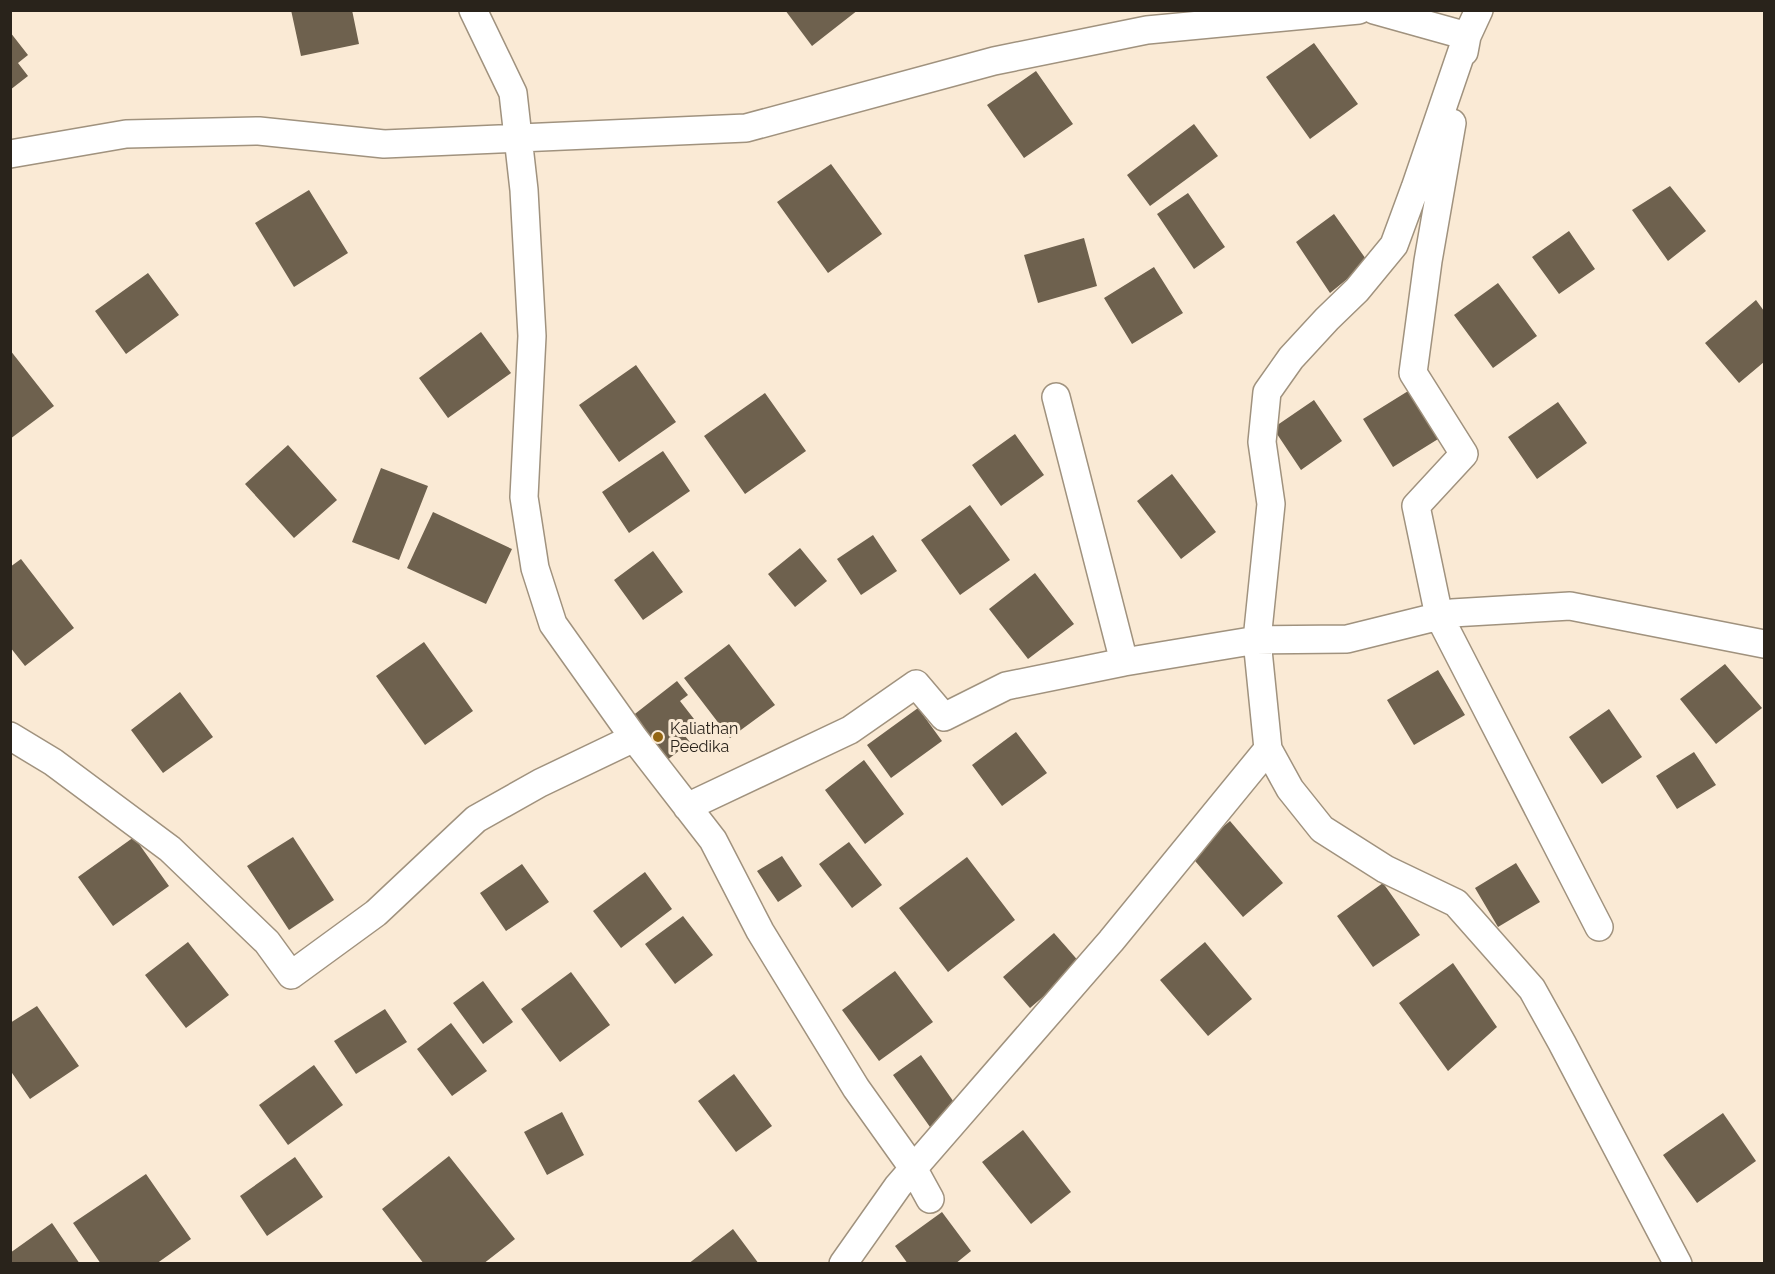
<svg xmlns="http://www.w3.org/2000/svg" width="1775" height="1274" font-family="Raleway,sans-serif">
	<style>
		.building { fill: #6e614e }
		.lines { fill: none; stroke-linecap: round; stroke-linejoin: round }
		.street-casing { stroke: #a0927e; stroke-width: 30 }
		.street { stroke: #fff; stroke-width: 27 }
		.poi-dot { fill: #936512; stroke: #faead5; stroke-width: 2 }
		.labels { text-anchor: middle; stroke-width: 6; stroke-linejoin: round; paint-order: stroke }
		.poi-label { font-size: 16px; fill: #29231b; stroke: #faead5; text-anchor: start }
	</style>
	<rect width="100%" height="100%" fill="#faead5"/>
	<path class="building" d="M 291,10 L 352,10 L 359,44 L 301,56 Z
		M 785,10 L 858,10 L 812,46 Z
		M 10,32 L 28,55 L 18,63 L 28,76 L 10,90 Z
		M 1314,43 L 1358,104 L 1310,139 L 1266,77 Z
		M 1036,71 L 1073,124 L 1024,158 L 987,105 Z
		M 1194,124 L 1218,156 L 1150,206 L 1127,175 Z
		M 831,164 L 882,234 L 828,273 L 777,202 Z
		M 1670,186 L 1706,231 L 1668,261 L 1632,210 Z
		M 309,190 L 348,253 L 294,287 L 255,223 Z
		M 1188,193 L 1225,247 L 1194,269 L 1157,214 Z
		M 1334,214 L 1368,262 L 1330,293 L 1296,242 Z
		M 1569,231 L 1595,269 L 1559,294 L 1532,257 Z
		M 1084,238 L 1097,286 L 1038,303 L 1024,255 Z
		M 1154,267 L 1183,313 L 1132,344 L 1104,298 Z
		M 148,273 L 179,315 L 126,354 L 95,311 Z
		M 1498,283 L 1537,336 L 1493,368 L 1454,315 Z
		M 1756,300 L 1764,311 L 1764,362 L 1739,383 L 1705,343 Z
		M 481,332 L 511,373 L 448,418 L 419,378 Z
		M 10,350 L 54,406 L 10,439 Z
		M 636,365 L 676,422 L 619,462 L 579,405 Z
		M 1413,388 L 1443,436 L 1393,467 L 1363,419 Z
		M 765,393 L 806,451 L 745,494 L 704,436 Z
		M 1314,400 L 1342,441 L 1301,470 L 1273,428 Z
		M 1558,402 L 1587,443 L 1537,479 L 1508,437 Z
		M 1015,434 L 1044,475 L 1001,506 L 972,465 Z
		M 288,445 L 337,500 L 294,538 L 245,484 Z
		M 663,451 L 690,491 L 629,533 L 602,492 Z
		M 381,468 L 428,486 L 399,560 L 352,542 Z
		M 1172,474 L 1216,532 L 1181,559 L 1137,501 Z
		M 970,505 L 1010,560 L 960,595 L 921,540 Z
		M 433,512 L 512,549 L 486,604 L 407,568 Z
		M 873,535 L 897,571 L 861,595 L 837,559 Z
		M 800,548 L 827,581 L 795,607 L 768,574 Z
		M 653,551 L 683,592 L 643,620 L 614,580 Z
		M 21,559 L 74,628 L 25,666 L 10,647 L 10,567 Z
		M 1035,573 L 1074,624 L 1028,659 L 989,609 Z
		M 424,642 L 473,711 L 425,745 L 376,676 Z
		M 729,644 L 775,705 L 730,738 L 684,678 Z
		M 1725,664 L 1762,708 L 1716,744 L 1680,699 Z
		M 1438,670 L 1465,715 L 1414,745 L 1387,700 Z
		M 677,681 L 688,695 L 680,701 L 694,719 L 680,730 L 690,742 L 666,761 L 631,717 Z
		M 180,692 L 213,737 L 163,773 L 131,730 Z
		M 918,708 L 942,741 L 891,778 L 867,745 Z
		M 1609,709 L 1642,757 L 1602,784 L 1569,737 Z
		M 1016,732 L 1047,773 L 1002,806 L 972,765 Z
		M 1694,752 L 1716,785 L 1677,809 L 1656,776 Z
		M 864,760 L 904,814 L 865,844 L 825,790 Z
		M 1230,821 L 1283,883 L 1243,917 L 1190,855 Z
		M 134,837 L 169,886 L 113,926 L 78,877 Z
		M 293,837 L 334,900 L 289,930 L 247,866 Z
		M 849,842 L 882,885 L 852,908 L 819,864 Z
		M 782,856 L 802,886 L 778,902 L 757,871 Z
		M 967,857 L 1015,920 L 948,972 L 899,908 Z
		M 1516,863 L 1540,902 L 1498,927 L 1475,888 Z
		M 522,864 L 549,902 L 506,931 L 480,893 Z
		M 645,872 L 672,909 L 621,948 L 593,911 Z
		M 1383,883 L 1420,935 L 1373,967 L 1337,916 Z
		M 683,916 L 713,955 L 675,984 L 645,944 Z
		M 1054,933 L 1081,964 L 1030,1008 L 1003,977 Z
		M 188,942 L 229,995 L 186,1028 L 145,975 Z
		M 1205,942 L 1252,999 L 1208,1036 L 1160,980 Z
		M 1453,963 L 1497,1027 L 1448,1071 L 1399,1003 Z
		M 895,971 L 933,1022 L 879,1061 L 842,1010 Z
		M 571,972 L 610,1025 L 560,1062 L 521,1009 Z
		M 483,981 L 513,1022 L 483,1044 L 453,1003 Z
		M 37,1006 L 79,1066 L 30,1099 L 10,1070 L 10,1023 Z
		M 385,1009 L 407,1042 L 356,1074 L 334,1041 Z
		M 451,1023 L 487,1071 L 452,1096 L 417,1049 Z
		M 921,1055 L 958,1108 L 930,1127 L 893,1075 Z
		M 314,1065 L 343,1105 L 288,1145 L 259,1105 Z
		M 734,1074 L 772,1126 L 736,1152 L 698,1101 Z
		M 562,1112 L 584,1155 L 547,1175 L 524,1132 Z
		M 1723,1113 L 1756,1161 L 1697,1203 L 1663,1155 Z
		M 1023,1130 L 1071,1192 L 1031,1224 L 982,1162 Z
		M 449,1156 L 515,1239 L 483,1264 L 424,1264 L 382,1209 Z
		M 295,1157 L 323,1197 L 267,1236 L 240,1196 Z
		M 146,1174 L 191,1239 L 156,1264 L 101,1264 L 73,1223 Z
		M 942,1212 L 971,1251 L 955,1264 L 908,1264 L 895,1246 Z
		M 52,1223 L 80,1264 L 10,1264 L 10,1253 Z
		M 733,1229 L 759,1264 L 688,1264 Z"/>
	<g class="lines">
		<defs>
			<path id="street" d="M 473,10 L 513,93 L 524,190 L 532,336 L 524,497 L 535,568 L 553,624 L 634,738 L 713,840 L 760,931 L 856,1088 L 913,1168 L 930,1199
				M 1374,10 L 1467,36 L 1464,52
				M 1479,10 L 1467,36 L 1415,188 L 1394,245 L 1357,290 L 1327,319 L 1291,358 L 1267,392 L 1262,442 L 1271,504 L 1257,640 L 1268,749 L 1290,789 L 1322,829 L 1385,869 L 1456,903 L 1532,989 L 1562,1043 L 1678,1264
				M 1452,123 L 1428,261 L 1413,373 L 1464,454 L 1416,506 L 1439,616 L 1599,927
				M 10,154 L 126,134 L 259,131 L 384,144 L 746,128 L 994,61 L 1147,30 L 1359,10
				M 1056,397 L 1124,662
				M 10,736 L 53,762 L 170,849 L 267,942 L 291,975 L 376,913 L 476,819 L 540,783 L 634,738
				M 687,807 L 850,730 L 916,684 L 944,717 L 1006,686 L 1124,662 L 1257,640 L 1347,639 L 1452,613 L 1570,606 L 1764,644
				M 843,1264 L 898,1186 L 1111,941 L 1268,749"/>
		</defs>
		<use href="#street" class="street-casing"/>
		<use href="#street" class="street"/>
	</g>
	<circle class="poi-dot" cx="658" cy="737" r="6"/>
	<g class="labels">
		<g class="poi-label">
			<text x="670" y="734">Kaliathan<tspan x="670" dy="18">Peedika</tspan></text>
		</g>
	</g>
	<rect width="1775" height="1274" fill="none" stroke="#29231b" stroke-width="24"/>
</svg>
